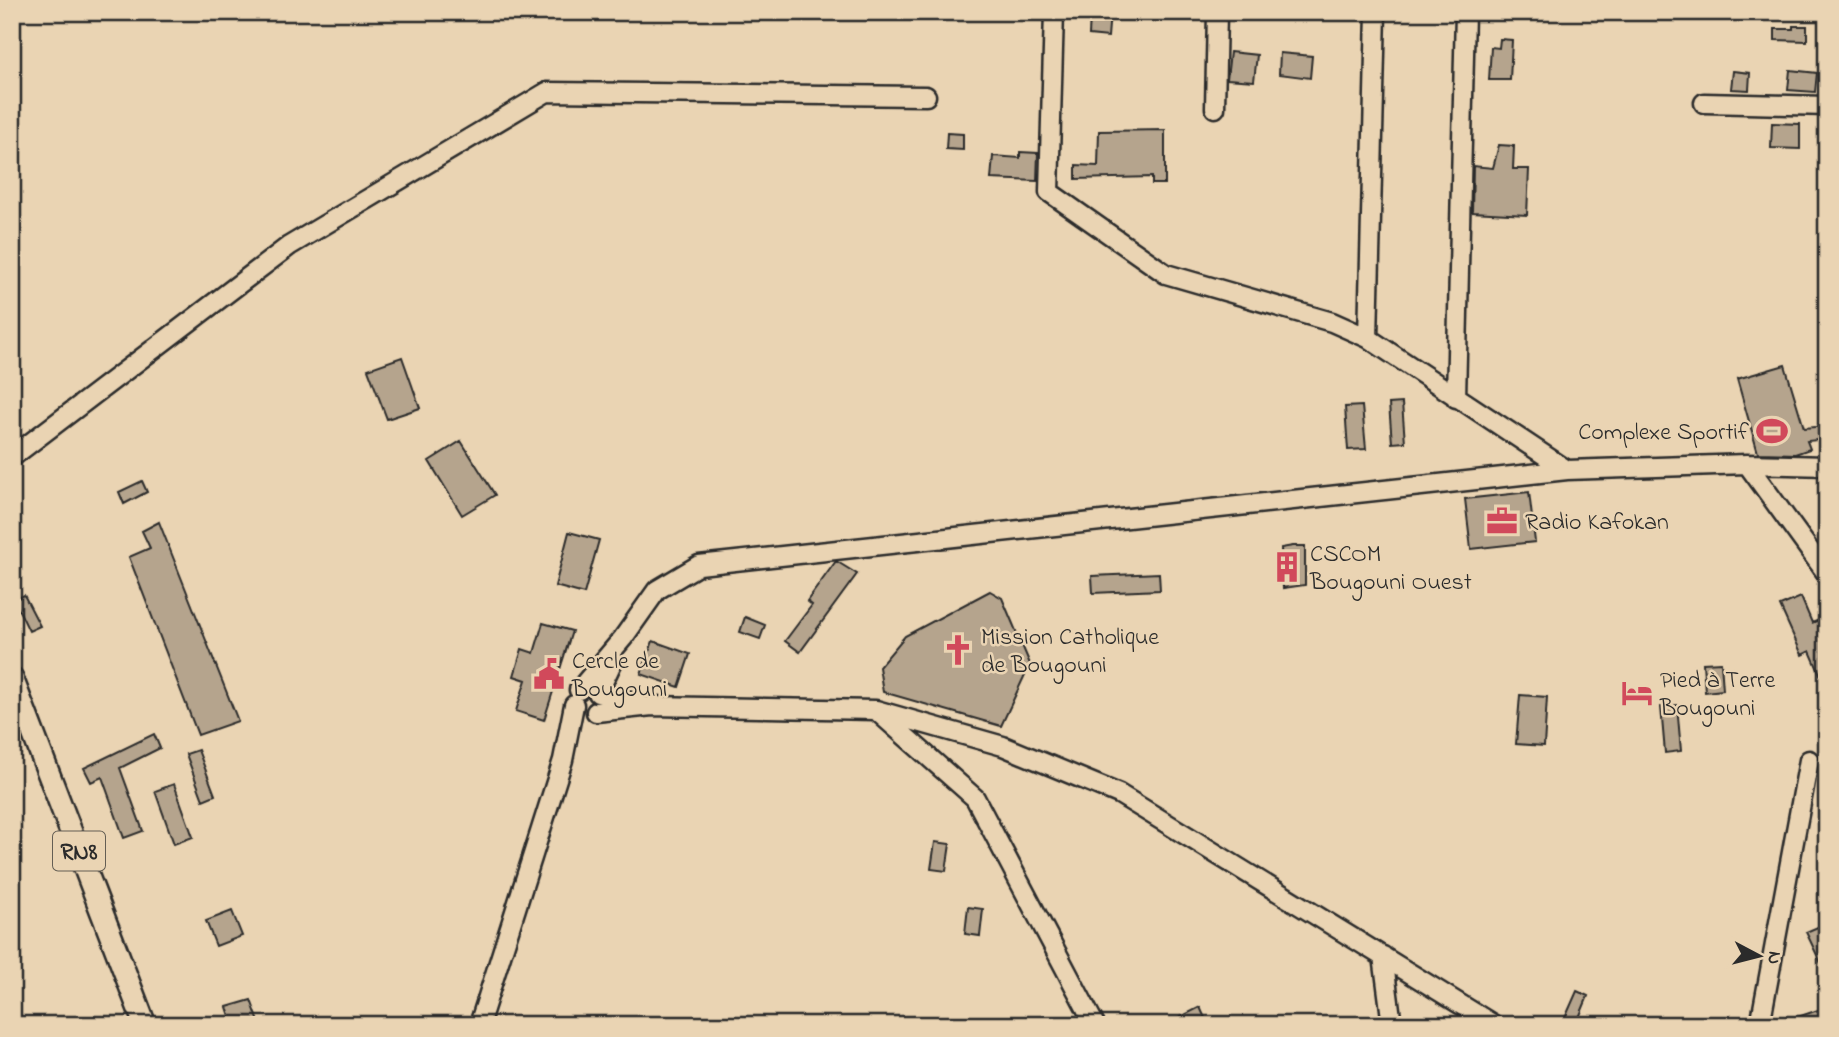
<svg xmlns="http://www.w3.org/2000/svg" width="1839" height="1037" font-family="'Indie Flower',sans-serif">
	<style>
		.building { fill: #b5a48d; stroke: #2b2b2b; stroke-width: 2 }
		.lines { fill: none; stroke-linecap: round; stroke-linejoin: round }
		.minor-casing { stroke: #2b2b2b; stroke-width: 23 }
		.major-casing { stroke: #2b2b2b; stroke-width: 26 }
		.minor { stroke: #ead4b3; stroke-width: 18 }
		.major { stroke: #ead4b3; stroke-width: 21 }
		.labels { text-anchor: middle; stroke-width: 5; stroke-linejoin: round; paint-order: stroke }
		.shield { fill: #ead4b3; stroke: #645e54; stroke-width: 2 }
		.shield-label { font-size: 23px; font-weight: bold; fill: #2b2b2b }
		.poi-label { font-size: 24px; fill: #2b2b2b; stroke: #ead4b3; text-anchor: start }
	</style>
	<rect width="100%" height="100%" fill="#ead4b3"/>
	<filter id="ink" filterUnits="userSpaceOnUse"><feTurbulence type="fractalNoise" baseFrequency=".0143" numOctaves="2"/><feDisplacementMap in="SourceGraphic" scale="14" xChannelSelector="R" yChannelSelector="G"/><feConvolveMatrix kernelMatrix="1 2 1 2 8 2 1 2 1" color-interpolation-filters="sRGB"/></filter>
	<g filter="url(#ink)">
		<path class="building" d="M 1094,12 L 1110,12 L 1108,37 L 1089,35 L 1090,16 L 1094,17 Z
			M 1793,26 L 1807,26 L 1807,41 L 1775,40 L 1775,29 L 1793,29 Z
			M 1500,39 L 1512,40 L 1510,80 L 1489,80 L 1491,47 L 1499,48 Z
			M 1230,52 L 1257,55 L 1254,81 L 1227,79 Z
			M 1280,53 L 1312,56 L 1310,78 L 1279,74 Z
			M 1790,70 L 1817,73 L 1815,92 L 1788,90 Z
			M 1733,71 L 1750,73 L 1749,90 L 1731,89 Z
			M 1772,123 L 1800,124 L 1800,149 L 1771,148 Z
			M 1165,130 L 1165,184 L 1152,184 L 1152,177 L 1076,179 L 1076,165 L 1098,166 L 1099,131 Z
			M 947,133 L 963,134 L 963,150 L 946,149 Z
			M 1499,145 L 1514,146 L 1513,169 L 1529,169 L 1527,215 L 1472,212 L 1473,166 L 1493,168 Z
			M 1020,152 L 1038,153 L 1037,181 L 991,179 L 993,156 L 1020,158 Z
			M 402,357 L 420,408 L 387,419 L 368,369 Z
			M 1785,365 L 1804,428 L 1827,426 L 1827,439 L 1807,441 L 1810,449 L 1795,454 L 1758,453 L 1737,379 Z
			M 1402,403 L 1405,442 L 1392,443 L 1389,404 Z
			M 1362,406 L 1366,449 L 1348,450 L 1345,407 Z
			M 461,441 L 495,495 L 462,515 L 429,461 Z
			M 142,481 L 147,492 L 124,504 L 119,492 Z
			M 1529,492 L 1535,542 L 1471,549 L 1465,499 Z
			M 159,522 L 238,721 L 198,735 L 129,557 L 150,548 L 142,531 Z
			M 569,532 L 599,540 L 584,594 L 555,586 Z
			M 1293,546 L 1305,546 L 1305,585 L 1283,588 L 1281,548 Z
			M 836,561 L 857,574 L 800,652 L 785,641 L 812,605 L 807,601 Z
			M 1159,573 L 1160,590 L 1093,593 L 1092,576 Z
			M 990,591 L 1002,598 L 1030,664 L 1001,726 L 883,692 L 879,667 L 905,636 Z
			M 24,595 L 40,626 L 29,631 L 14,600 Z
			M 1801,597 L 1812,623 L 1819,620 L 1827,640 L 1827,690 L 1810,651 L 1802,655 L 1780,606 Z
			M 745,617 L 765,625 L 760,639 L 740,632 Z
			M 543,623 L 572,631 L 544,720 L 516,711 L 526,680 L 514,676 L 522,649 L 534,653 Z
			M 653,641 L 690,654 L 679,687 L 641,674 Z
			M 1721,662 L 1723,690 L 1705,692 L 1703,663 Z
			M 1520,695 L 1547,697 L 1544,746 L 1516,744 Z
			M 1677,705 L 1681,751 L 1665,753 L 1661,707 Z
			M 154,734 L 160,748 L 120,768 L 143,831 L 124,838 L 102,777 L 91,782 L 84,768 Z
			M 198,750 L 215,795 L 203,800 L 186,754 Z
			M 174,784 L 193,837 L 174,844 L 155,791 Z
			M 935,842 L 950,844 L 946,871 L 931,869 Z
			M 968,907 L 983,909 L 980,936 L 965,934 Z
			M 232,911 L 242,936 L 216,946 L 206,921 Z
			M 1827,923 L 1827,976 L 1806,932 Z
			M 1577,991 L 1588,996 L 1576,1025 L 1562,1025 Z
			M 251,1000 L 259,1022 L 233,1025 L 227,1007 Z
			M 1200,1007 L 1208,1025 L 1165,1025 Z
			M 1827,1007 L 1827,1025 L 1783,1025 L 1783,1022 Z"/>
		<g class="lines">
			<defs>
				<path id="minor" d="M 1054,12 L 1049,192 L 1166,274 L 1332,322 L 1368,338 L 1567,470
					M 1704,103 L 1827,106
					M 1215,108 L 1217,12
					M 1368,338 L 1376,12
					M 1456,398 L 1465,12
					M 12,457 L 289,246 L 547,92 L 926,96
					M 1747,464 L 1827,574
					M 613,661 L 598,693 L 638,703
					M 579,690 L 623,638 L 657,590 L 699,565 L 1567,470 L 1747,464 L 1827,466
					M 596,712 L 652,706 L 876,710 L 1003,746 L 1119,794 L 1494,1025
					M 879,713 L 975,798 L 1095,1025
					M 1383,956 L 1392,1025
					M 479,1025 L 563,760 L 574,705
					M 1760,1025 L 1809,760"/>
				<path id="major" d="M 12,678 L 145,1025"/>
			</defs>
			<use href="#minor" class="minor-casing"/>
			<use href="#major" class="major-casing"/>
			<use href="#minor" class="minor"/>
			<use href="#major" class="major"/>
		</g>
	</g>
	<defs>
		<symbol id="stadium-bare" viewBox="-9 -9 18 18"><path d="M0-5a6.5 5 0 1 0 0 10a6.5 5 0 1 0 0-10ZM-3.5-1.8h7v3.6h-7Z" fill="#d1495b" stroke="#ead4b3" stroke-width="2.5" paint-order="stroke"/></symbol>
		<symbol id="office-bare" viewBox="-9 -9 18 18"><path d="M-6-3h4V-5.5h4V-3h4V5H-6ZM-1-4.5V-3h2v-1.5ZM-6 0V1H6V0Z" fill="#d1495b" stroke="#ead4b3" stroke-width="2.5" paint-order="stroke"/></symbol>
		<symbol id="building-bare" viewBox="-9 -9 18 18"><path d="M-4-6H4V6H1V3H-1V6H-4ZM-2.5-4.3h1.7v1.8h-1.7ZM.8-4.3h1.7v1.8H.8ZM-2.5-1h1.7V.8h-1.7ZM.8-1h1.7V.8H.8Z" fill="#d1495b" stroke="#ead4b3" stroke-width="2.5" paint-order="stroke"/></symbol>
		<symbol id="church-bare" viewBox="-9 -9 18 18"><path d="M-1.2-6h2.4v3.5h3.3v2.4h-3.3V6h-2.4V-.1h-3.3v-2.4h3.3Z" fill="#d1495b" stroke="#ead4b3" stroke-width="2.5" paint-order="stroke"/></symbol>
		<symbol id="civic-bare" viewBox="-9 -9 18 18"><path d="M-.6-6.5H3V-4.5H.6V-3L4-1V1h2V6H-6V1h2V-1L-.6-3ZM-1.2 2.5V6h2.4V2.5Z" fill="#d1495b" stroke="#ead4b3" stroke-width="2.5" paint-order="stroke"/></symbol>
		<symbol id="hotel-bare" viewBox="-9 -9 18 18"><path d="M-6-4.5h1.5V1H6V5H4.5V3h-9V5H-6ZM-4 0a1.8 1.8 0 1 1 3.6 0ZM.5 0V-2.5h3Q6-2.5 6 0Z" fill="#d1495b" stroke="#ead4b3" stroke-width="2.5" paint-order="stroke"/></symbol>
	</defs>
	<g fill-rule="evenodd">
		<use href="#stadium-bare" x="1750" y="409" width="44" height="44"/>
		<use href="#office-bare" x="1480" y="499" width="44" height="44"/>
		<use href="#building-bare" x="1265" y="545" width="44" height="44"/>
		<use href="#church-bare" x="936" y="628" width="44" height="44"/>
		<use href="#civic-bare" x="527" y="652" width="44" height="44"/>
		<use href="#hotel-bare" x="1615" y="671" width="44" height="44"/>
	</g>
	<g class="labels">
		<rect class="shield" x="53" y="831.5" width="52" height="39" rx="5"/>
		<g class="shield-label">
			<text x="79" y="859">RN8</text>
		</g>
		<g class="poi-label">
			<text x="1749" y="439" text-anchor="end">Complexe Sportif</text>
			<text x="1525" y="529">Radio Kafokan</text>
			<text x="1310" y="561">CSCOM<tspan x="1310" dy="28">Bougouni Ouest</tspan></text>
			<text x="981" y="644">Mission Catholique<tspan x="981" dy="28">de Bougouni</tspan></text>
			<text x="572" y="668">Cercle de<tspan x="572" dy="28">Bougouni</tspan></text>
			<text x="1660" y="687">Pied à Terre<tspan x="1660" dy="28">Bougouni</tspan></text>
		</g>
	</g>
	<rect width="1839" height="1037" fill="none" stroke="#ead4b3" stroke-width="42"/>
	<rect x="21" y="21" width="1797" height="995" fill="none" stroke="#2b2b2b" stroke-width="2.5" filter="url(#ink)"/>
	<g transform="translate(1759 956) rotate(97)" stroke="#ead4b3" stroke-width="5" paint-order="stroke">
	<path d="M0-5L12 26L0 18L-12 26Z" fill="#2b2b2b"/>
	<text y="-10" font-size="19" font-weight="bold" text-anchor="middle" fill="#2b2b2b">N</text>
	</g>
</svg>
